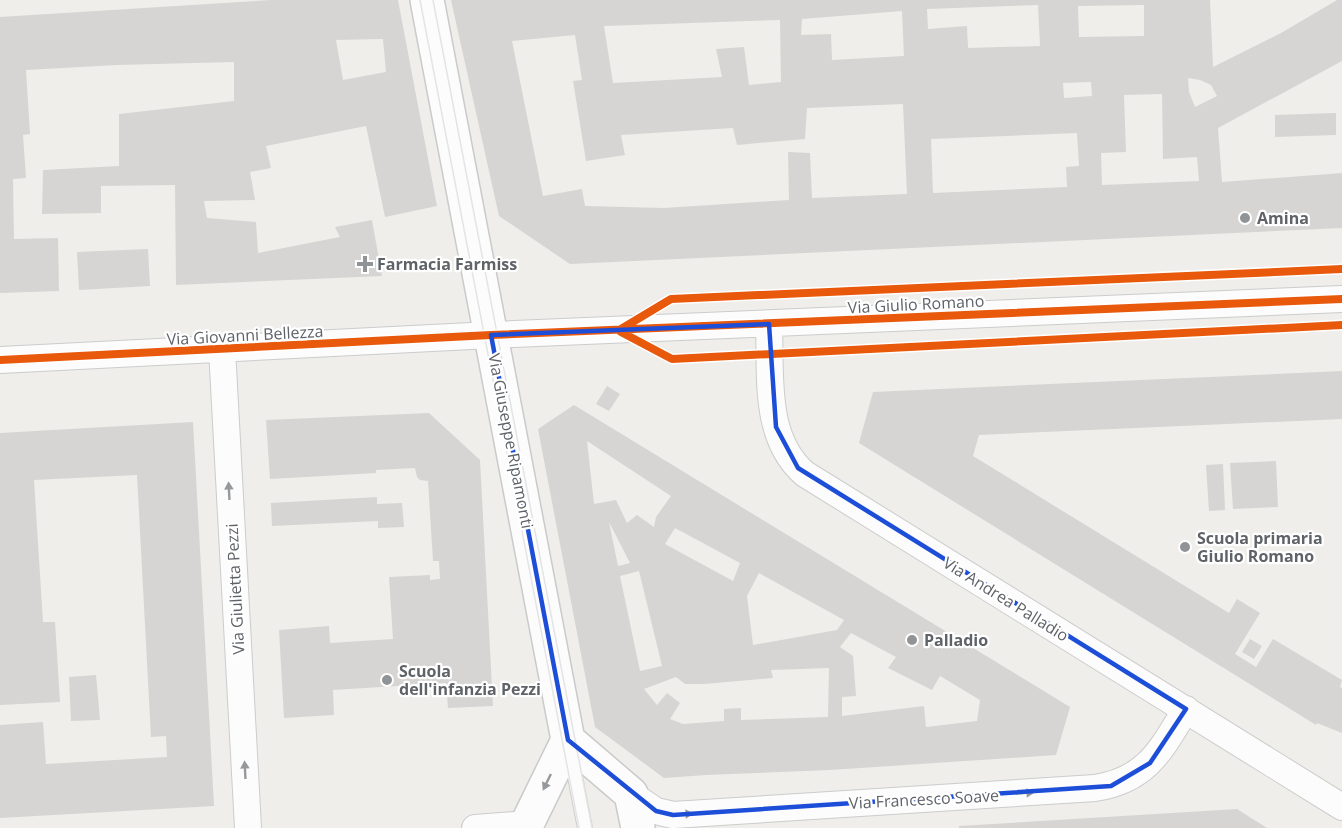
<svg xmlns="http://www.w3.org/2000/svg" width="1342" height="828" font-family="'Open Sans',sans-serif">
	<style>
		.building { fill: #d6d5d3; fill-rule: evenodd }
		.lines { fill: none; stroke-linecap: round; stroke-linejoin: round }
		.lane-casing { stroke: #cbcccc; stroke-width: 16 }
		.street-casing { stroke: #cbcccc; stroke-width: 28 }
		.secondary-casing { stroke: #cacacb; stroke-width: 36 }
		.lane { stroke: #fdfcfc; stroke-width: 14 }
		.street { stroke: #fdfcfc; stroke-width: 26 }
		.secondary { stroke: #fdfcfc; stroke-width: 33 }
		.tram { stroke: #e4e4e4; stroke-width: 1.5 }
		.cycleway-casing { stroke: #fff; stroke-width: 11 }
		.cycleway { stroke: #e8590c; stroke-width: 8 }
		.oneway { fill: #96999c }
		.marked { fill: none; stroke: #1d4ed8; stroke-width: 4.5; stroke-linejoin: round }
		.poi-dot { fill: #919496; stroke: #fff; stroke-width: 2 }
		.labels { text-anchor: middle; stroke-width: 4.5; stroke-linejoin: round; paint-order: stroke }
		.poi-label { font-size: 16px; font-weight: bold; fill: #5f6368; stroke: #fff; text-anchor: start }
		.street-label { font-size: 16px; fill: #5f6368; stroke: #fff }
	</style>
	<rect width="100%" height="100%" fill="#efeeea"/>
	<path class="building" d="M 271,0 L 398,0 L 437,206 L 385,217 L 366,126 L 266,146 L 271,168 L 250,172 L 255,200 L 204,201 L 207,218 L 256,222 L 258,253 L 340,237 L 335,227 L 372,220 L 382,276 L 176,285 L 175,185 L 101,186 L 101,213 L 42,214 L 43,170 L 119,166 L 119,114 L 234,101 L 234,62 L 117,65 L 26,70 L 30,134 L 23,135 L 26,178 L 13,179 L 14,239 L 58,238 L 59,291 L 0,293 L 0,17 ZM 383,39 L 386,72 L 343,80 L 336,40 Z
		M 451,0 L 1210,0 L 1213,67 L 1281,33 L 1337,0 L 1342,0 L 1342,61 L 1218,128 L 1222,182 L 1342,173 L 1342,228 L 570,264 L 499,216 ZM 1038,5 L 1040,46 L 968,48 L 967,26 L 928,29 L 927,9 ZM 1144,5 L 1144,36 L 1079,37 L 1078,6 ZM 902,11 L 904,56 L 832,60 L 831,34 L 801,35 L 802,19 ZM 780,20 L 781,82 L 749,85 L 744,47 L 716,49 L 722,77 L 613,83 L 604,26 ZM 575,35 L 582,80 L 573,81 L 586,161 L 625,155 L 621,135 L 733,128 L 737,145 L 805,139 L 807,108 L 903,104 L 907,194 L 812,198 L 810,153 L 788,152 L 789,200 L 664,208 L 585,206 L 582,189 L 543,196 L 512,41 ZM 1188,78 L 1200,80 L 1211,85 L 1217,96 L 1195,107 L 1189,92 ZM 1091,82 L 1092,96 L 1064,98 L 1063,83 ZM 1162,94 L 1163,159 L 1197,157 L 1199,181 L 1102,185 L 1101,153 L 1126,152 L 1124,95 ZM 1077,133 L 1079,166 L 1066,167 L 1067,187 L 933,193 L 931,139 Z
		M 1336,113 L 1336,135 L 1275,137 L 1275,115 Z
		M 148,249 L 150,286 L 79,290 L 77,252 Z
		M 1342,371 L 1342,419 L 979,435 L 973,456 L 1229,613 L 1237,599 L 1260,613 L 1235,654 L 1256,667 L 1273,639 L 1342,680 L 1340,687 L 1342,688 L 1342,733 L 1317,723 L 1316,725 L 859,443 L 873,392 Z
		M 607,386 L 620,394 L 609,411 L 596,404 Z
		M 574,405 L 1070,707 L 1056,755 L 830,770 L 706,775 L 664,778 L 595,727 L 538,429 ZM 587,441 L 671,496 L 656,517 L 654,527 L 637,515 L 627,523 L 616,500 L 594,504 ZM 609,522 L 630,563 L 618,566 ZM 675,528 L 740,563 L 733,581 L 665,544 ZM 639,571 L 662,666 L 640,671 L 620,576 ZM 759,573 L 844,620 L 837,630 L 753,645 L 747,596 ZM 851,633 L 896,657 L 888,668 L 932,690 L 940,676 L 980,700 L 977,721 L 926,727 L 924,706 L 842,716 L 842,697 L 856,696 L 853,656 L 840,647 ZM 829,668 L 828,717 L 741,720 L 741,708 L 724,709 L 724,721 L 683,724 L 670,719 L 680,703 L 667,693 L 657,705 L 644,689 L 676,677 L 685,684 L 704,684 L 773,678 L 771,670 Z
		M 429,413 L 480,460 L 493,706 L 448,708 L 446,683 L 333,690 L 334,715 L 284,718 L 279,630 L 329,626 L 330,643 L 393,639 L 389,577 L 430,575 L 430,580 L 440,579 L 439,561 L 433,561 L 428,481 L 420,480 L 417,477 L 415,468 L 376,470 L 376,473 L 270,479 L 266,420 Z
		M 193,422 L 214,806 L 0,818 L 0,725 L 43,722 L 46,764 L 167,757 L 166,736 L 151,737 L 137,475 L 34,480 L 43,622 L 55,622 L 60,702 L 0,705 L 0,433 Z
		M 1276,461 L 1278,507 L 1233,509 L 1230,463 Z
		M 1223,464 L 1225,510 L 1209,511 L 1206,465 Z
		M 377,497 L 377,504 L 402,503 L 404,527 L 378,528 L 378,521 L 272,526 L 271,503 Z
		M 1250,639 L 1262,646 L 1254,659 L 1242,652 Z
		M 96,675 L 100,720 L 71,721 L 69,677 Z
		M 1237,809 L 1267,828 L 959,828 L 959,826 Z"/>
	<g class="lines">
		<defs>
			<path id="lane" d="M 570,751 L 585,828"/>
			<path id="street" d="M 769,324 C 771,375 763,438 805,474 L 1342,807
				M 222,349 L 248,828
				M 0,360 L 491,335 L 1342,299
				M 631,794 L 656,811 L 673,815 L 1095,788 C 1147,780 1161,750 1186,709
				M 475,828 L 527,824"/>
			<path id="secondary" d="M 427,0 L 568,740 L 527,824 L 527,828
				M 568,740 L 631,794 L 638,828"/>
		</defs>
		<use href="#lane" class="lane-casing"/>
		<use href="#street" class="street-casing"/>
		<use href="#secondary" class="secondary-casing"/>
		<use href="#lane" class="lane"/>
		<use href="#street" class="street"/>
		<use href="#secondary" class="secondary"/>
		<path class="tram" d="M 420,0 L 579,828
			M 433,0 L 592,828"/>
		<defs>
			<path id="cycleway" d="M 621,329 L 671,299 L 1342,269
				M 621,332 L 672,359 L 1342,325
				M 0,360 L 491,335 L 1342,299"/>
		</defs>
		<use href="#cycleway" class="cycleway-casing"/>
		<use href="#cycleway" class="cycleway"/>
	</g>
	<defs><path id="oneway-solid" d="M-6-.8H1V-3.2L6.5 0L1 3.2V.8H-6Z" transform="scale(1.5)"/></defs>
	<g class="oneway">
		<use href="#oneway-solid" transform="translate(229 491) rotate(-93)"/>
		<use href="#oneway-solid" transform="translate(245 770) rotate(-93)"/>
		<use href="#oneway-solid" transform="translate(547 782) rotate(116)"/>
		<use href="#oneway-solid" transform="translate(1025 793) rotate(-3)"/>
		<use href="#oneway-solid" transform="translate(684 814) rotate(-3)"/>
	</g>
	<path class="marked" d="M 769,324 L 776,427 L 798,468 L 1186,709 L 1150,763 L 1111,786 L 673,815 L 656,811 L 568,740 L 491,335 Z"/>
	<g class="poi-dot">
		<circle cx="1245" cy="218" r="6"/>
		<path d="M362 255h6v6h6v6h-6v6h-6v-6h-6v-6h6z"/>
		<circle cx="1185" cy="547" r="6"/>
		<circle cx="912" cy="640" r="6"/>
		<circle cx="387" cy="680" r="6"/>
	</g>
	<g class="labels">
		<g class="poi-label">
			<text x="1257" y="224">Amina</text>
			<text x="377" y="270">Farmacia Farmiss</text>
			<text x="1197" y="544">Scuola primaria<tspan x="1197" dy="18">Giulio Romano</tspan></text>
			<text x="924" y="646">Palladio</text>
			<text x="399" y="677">Scuola<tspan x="399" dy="18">dell'infanzia Pezzi</tspan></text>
		</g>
		<g class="street-label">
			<text transform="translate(916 304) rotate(-3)" y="6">Via Giulio Romano</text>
			<text transform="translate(245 335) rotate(-3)" y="6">Via Giovanni Bellezza</text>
			<text transform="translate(511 441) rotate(79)" y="6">Via Giuseppe Ripamonti</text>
			<text transform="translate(235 589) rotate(-93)" y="6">Via Giulietta Pezzi</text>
			<text transform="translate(1006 599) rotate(32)" y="6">Via Andrea Palladio</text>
			<text transform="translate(924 799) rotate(-3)" y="6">Via Francesco Soave</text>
		</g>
	</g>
</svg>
